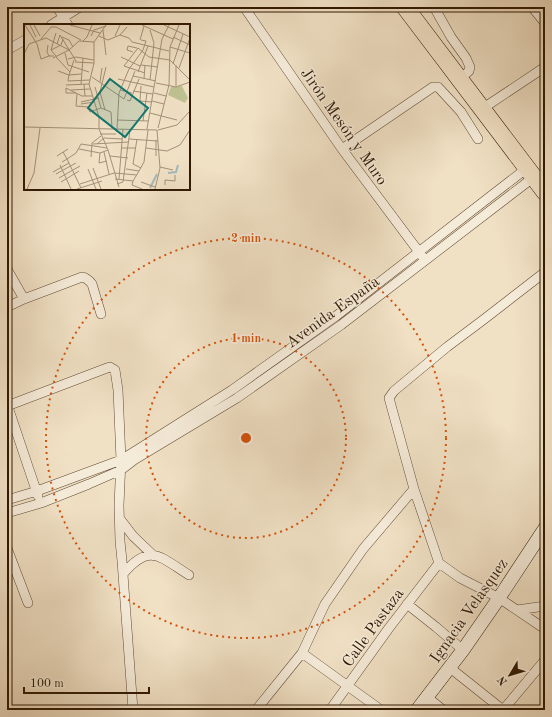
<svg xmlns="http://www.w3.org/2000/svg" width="552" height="717" font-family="'Old Standard TT',serif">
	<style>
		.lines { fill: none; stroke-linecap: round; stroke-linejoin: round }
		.street-casing { stroke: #614b33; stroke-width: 10 }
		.secondary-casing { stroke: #311903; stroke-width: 14 }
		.highway-casing { stroke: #311903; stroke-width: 18 }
		.street { stroke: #f5ebd9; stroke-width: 9 }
		.secondary { stroke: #f5ebd9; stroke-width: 13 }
		.highway { stroke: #f0e0c4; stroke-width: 17 }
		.ring { fill: none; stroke: #d6530b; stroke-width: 2; stroke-dasharray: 2 4 }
		.labels { text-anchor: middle; stroke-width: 3; stroke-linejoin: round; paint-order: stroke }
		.street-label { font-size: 16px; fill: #311903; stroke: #f5ebd9 }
		.inset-river { fill: none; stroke: #a0babf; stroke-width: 2 }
		.inset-road { fill: none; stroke: #a49077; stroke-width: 1 }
		.view { fill: #0f766e; fill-opacity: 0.15; stroke: #0f766e; stroke-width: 2 }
		.inset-edge { fill: none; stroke: #311903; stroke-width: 2 }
		.centre { fill: #d6530b; stroke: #f5ebd9; stroke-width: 2 }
		.ring-label { font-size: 12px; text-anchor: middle; font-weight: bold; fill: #d6530b; stroke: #f5ebd9; stroke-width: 3; stroke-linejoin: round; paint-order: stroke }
	</style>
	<rect width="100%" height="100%" fill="#f0e0c4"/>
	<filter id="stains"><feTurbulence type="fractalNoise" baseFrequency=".005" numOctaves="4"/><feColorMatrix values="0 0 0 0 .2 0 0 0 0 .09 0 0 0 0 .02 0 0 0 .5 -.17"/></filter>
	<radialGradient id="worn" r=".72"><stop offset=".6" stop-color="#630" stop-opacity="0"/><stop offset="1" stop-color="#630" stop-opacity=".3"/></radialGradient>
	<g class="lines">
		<defs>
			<path id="street" d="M 57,7 L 68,25
				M 244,7 L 342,149 L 422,256
				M 434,7 L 451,37 L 466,58 L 470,67 L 469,71 L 460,79
				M 532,7 L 545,23
				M 51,25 L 80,7
				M 7,50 L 25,40
				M 482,109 L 545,67
				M 342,149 L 433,87 L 438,87 L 461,112 L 478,139
				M 7,269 L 24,299
				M 545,272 L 483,320 L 447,347 L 394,391 L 389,398 L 414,489 L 439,563 L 460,578 L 499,598 L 545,629
				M 7,307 L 24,299 L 82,277 C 87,278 89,280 92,284 L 101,314
				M 7,404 L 38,496
				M 7,406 L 107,368 L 110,367 L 115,370 L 118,390 L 121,460 L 119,505 L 120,541 L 122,561 L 133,710
				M 7,500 L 37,491 L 121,460 L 232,390 L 336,316 L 527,168
				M 7,513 L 41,503 L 89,484 L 121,470 L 134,460 L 237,398 L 341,325 L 534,177
				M 120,519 L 133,536 L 153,555
				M 7,548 L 28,603
				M 123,574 C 150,542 160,557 189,575
				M 407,604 L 436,627 L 463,650
				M 517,610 L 545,606
				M 302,653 L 381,710
				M 449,667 L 503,710
				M 427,697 L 443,710
				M 256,710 L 302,653 L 325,604 L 363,549 L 414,489
				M 330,710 L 389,628 L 439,563
				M 503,710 L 545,660"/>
			<path id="secondary" d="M 417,710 L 463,650 L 499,598 L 545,528"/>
			<path id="highway" d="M 405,7 L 545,192"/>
		</defs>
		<use href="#street" class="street-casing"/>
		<use href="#secondary" class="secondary-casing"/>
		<use href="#highway" class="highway-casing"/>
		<use href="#street" class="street"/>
		<use href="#secondary" class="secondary"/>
		<use href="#highway" class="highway"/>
	</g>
	<g class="ring">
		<circle cx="246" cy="438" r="100"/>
		<circle cx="246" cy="438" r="200"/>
	</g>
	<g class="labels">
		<g class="street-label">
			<text transform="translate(345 126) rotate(55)" y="6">Jirón Mesón y Muro</text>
			<text transform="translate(332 311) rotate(-36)" y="6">Avenida España</text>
			<text transform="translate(468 610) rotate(-55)" y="6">Ignacia Velasquez</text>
			<text transform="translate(372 627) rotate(-54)" y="6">Calle Pastaza</text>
		</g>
	</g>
	<g transform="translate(24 24)">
		<rect width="166" height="166" fill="#f0e0c4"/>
		<path d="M 158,62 L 164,74 L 161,79 L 144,71 L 147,63 Z" fill="#bec191"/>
		<path class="inset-river" d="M 144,149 L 152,148 L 154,141M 126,164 L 133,150"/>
		<path class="inset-road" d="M 1,1 L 13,20 L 17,35 L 25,32M 6,1 L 12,13M 10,1 L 16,12M 46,1 L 76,9M 118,1 L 149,15M 140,1 L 166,13M 27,3 L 32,3 L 57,16M 79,6 L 82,31M 126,6 L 130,19 L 126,56M 96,11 L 105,14 L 108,18 L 145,27M 67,12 L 70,6 L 82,2M 75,12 L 84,16 L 96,11 L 103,3M 91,12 L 96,1M 38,13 L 45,16 L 49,23M 149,13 L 166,21M 17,15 L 27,3M 116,16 L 120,2M 59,17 L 63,13 L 68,1M 33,20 L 36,11 L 52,37M 24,21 L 23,28 L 25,32 L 30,32M 146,23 L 166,29M 114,24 L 125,33 L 146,36 L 166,56M 114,24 L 100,42 L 121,49M 27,26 L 37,21 L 39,15M 109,28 L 103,26 L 104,22 L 113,24M 41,29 L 44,41M 0,30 L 5,20 L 22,14 L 45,26 L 55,17 L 70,18M 32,32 L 27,26 L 32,9M 32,33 L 46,48M 97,33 L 116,42M 29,34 L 45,26M 44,35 L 52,33 L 70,36M 51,38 L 70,39M 149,40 L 159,10M 44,41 L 65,48M 117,41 L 134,43M 152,41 L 152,62M 155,44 L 166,14M 34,47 L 45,51 L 50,36M 114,48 L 124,22M 109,52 L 132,57M 68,53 L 100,75 L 111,47M 94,55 L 130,63M 120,55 L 121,41M 44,57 L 66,56M 44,57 L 45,51 L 57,50M 76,58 L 78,44M 132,59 L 152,63 L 166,58M 57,60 L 59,34M 60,60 L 61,72M 42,61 L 65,60M 117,62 L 116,77 L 128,78M 71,63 L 77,84M 47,66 L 66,65M 96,66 L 108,69M 109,67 L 129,70M 52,69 L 42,69 L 42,64 L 58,72 L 68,72M 130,69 L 142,72M 53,70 L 52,82 L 64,83 L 66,88 L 77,84 L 87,88 L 88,104M 103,76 L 106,77 L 115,55M 128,77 L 140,80M 57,78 L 75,74M 57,80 L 70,78M 81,86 L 76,68 L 82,43M 126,89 L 153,96M 93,96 L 125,97M 119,97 L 123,69M 0,103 L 133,106M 75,104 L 75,93 L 65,60 L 70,39 L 70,18 L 82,1M 134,104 L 145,61 L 146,23 L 155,1M 75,105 L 84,126 L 95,163M 93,105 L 95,69 L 105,45 L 119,26 L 122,17 L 117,16M 123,105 L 138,15 L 145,1M 134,106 L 153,101 L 166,87M 76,110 L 92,110M 105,115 L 134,117M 113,115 L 109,140 L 117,144M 132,116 L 132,132M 69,120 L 105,118M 73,120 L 80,114 L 98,115M 98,124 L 112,124M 122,124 L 143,127 L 156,121 L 166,106M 55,125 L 76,129 L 84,126M 80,128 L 85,150M 76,129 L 75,139 L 83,137M 33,132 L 44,125M 86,132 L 104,134M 67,133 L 68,119 L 77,112M 38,138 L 43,135 L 39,128M 36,141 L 47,165M 136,143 L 149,146M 69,144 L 77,165M 64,145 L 72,165M 102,145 L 115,147M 29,148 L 45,139M 32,150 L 52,139M 35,154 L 56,142M 91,155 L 109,157 L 115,147 L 120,138 L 124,106M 95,155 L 99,105M 109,157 L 108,161 L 118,165M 37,158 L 55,147M 117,158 L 131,163M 56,160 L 90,149 L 113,151M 93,160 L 99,158 L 106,106M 141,161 L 141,156 L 151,157 L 151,151M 57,164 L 43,135 L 52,129 L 57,120 L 83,124M 3,165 L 10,149 L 16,104M 53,165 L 78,157M 131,165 L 136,144 L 133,106"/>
		<path class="view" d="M 86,55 L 124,84 L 101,113 L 64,84 Z"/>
		<rect width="166" height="166" class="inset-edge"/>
	</g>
	<circle cx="246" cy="438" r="6" class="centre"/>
	<g class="ring-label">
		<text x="246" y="242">2 min</text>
		<text x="246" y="342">1 min</text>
	</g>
	<rect width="552" height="717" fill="none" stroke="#f0e0c4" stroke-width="24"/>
	<rect x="8" y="8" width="536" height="701" fill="none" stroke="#311903" stroke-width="2"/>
	<rect x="12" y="12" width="528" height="693" fill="none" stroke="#311903"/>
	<g transform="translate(510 675) rotate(232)" stroke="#f5ebd9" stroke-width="3" paint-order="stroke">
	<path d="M0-3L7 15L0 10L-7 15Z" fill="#311903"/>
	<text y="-6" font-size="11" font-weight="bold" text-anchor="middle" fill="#311903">N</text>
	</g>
	<path d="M24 687v6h125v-6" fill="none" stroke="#311903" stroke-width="2"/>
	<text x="30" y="687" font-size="12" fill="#311903" stroke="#f5ebd9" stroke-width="3" paint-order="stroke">100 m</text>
	<rect width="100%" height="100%" filter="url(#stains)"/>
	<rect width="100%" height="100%" fill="url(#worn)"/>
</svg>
